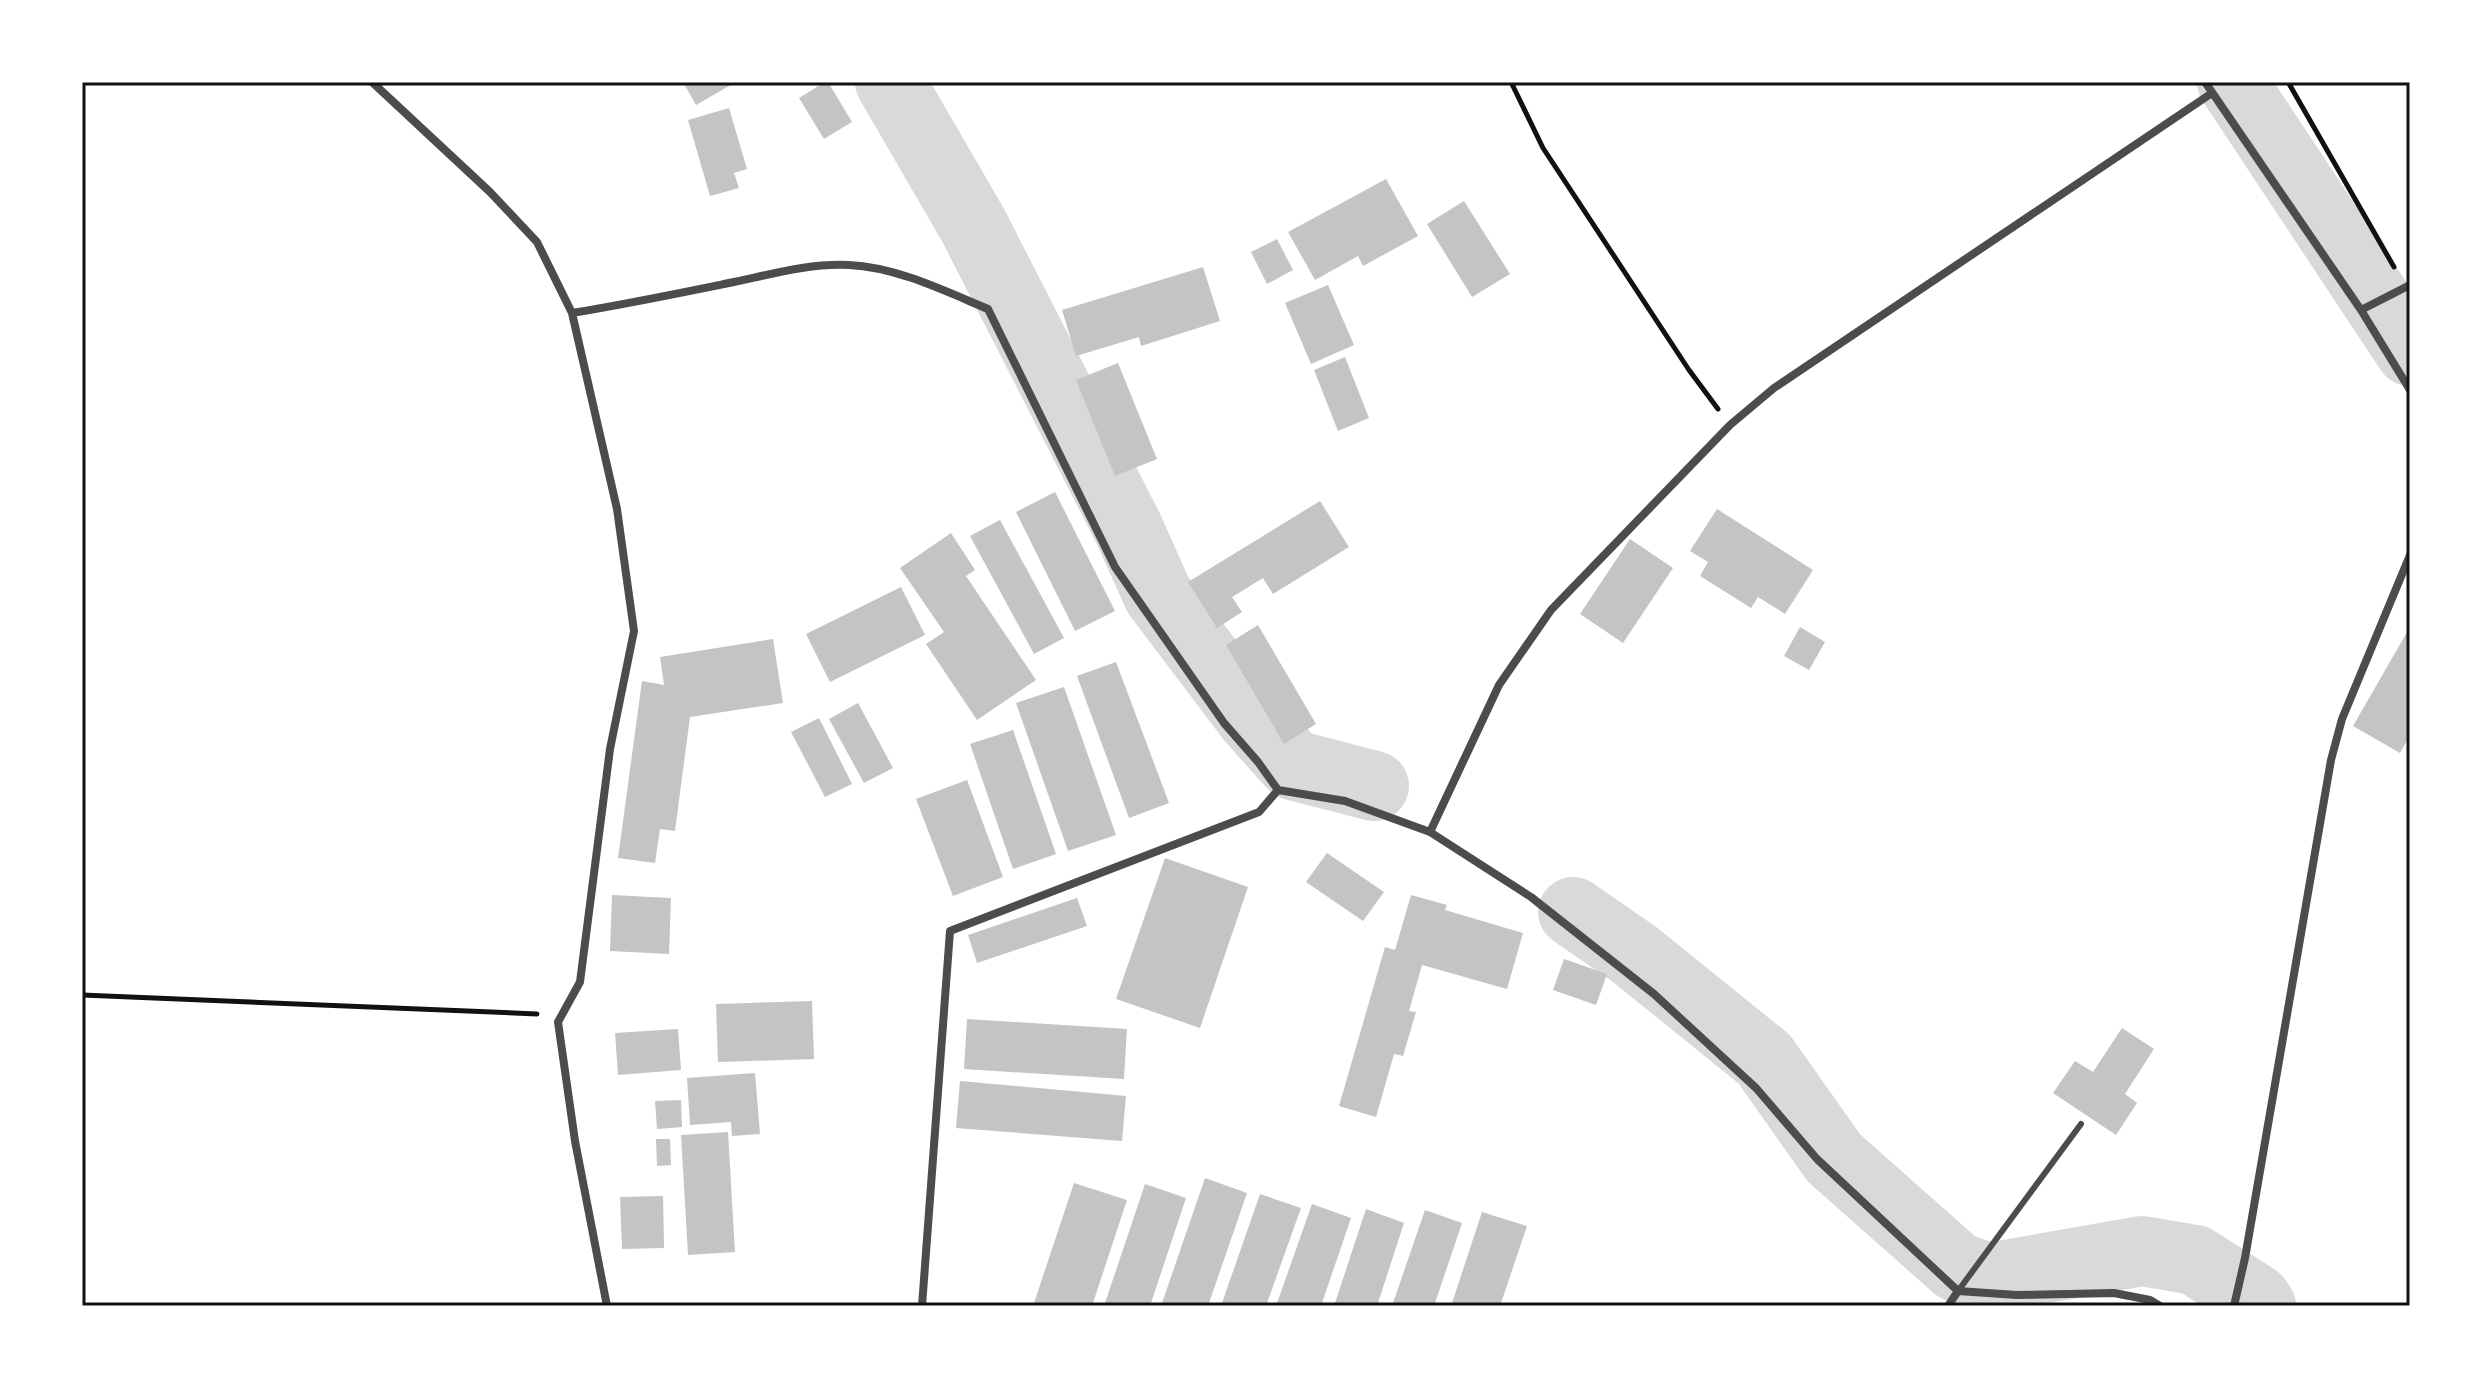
<svg xmlns="http://www.w3.org/2000/svg" width="2492" height="1388" font-family="Mulish,sans-serif">
<style>
.lines{fill:none;stroke-linecap:round;stroke-linejoin:round}
.river{stroke:#d9d9d9;stroke-width:70}
.building{fill:#c4c4c4}
.path{stroke:#111;stroke-width:5}
.service{stroke:#4c4c4c;stroke-width:6}
.minor{stroke:#4c4c4c;stroke-width:8}
.neatline{fill:none;stroke:#111;stroke-width:3}
</style>
<rect width="100%" height="100%" fill="#fff"/>
<g class="lines">
<path class="river" d="M890,82L973,225L1128,528L1158,595L1251,718L1293,765L1374,786
M2232,82L2410,351
M1573,912L1634,954L1764,1059L1834,1158L1957,1267L1989,1278L2142,1251L2195,1260L2256,1299L2261,1306"/>
</g>
<path class="building" d="M683,82H736L696,105Z
M825,82H828L852,122L824,139L799,98Z
M729,108L747,169L734,173L739,188L710,196L688,120Z
M1386,179L1418,236L1363,266L1358,256L1315,280L1288,232Z
M1464,201L1510,274L1472,297L1427,224Z
M1277,239L1293,270L1267,284L1251,252Z
M1203,267L1220,321L1141,346L1139,337L1076,356L1062,310Z
M1328,285L1354,345L1311,364L1285,303Z
M1345,357L1369,418L1338,431L1314,370Z
M1118,363L1157,459L1115,476L1076,380Z
M1055,492L1115,611L1075,631L1016,512Z
M1320,501L1349,547L1273,594L1263,578L1232,597L1242,612L1217,628L1188,582Z
M1717,509L1813,570L1785,614L1758,597L1751,608L1700,576L1708,562L1690,551Z
M1000,520L1064,638L1034,654L970,536Z
M951,533L975,570L966,576L1036,680L977,720L926,644L944,632L900,568Z
M1630,539L1673,568L1623,643L1580,614Z
M901,587L925,635L830,682L806,634Z
M1258,625L1316,724L1284,744L1226,645Z
M1800,627L1825,642L1809,670L1784,656Z
M2410,627V735L2400,753L2353,726Z
M773,639L783,703L690,717L675,831L660,829L655,863L618,858L642,681L664,685L660,657Z
M1116,662L1169,803L1129,818L1077,676Z
M1064,687L1116,835L1068,851L1016,703Z
M858,703L893,768L864,783L829,719Z
M819,718L852,784L825,797L791,732Z
M1013,730L1056,854L1013,869L970,744Z
M967,780L1003,877L953,896L916,799Z
M1327,853L1384,892L1363,921L1306,882Z
M1165,858L1248,887L1200,1028L1116,999Z
M612,895L671,898L669,954L610,951Z
M1411,895L1447,905L1445,910L1523,933L1507,989L1422,965L1409,1011L1416,1012L1403,1056L1394,1054L1376,1117L1339,1106L1385,947L1395,950Z
M1077,898L1087,926L977,963L968,935Z
M1564,959L1607,974L1596,1005L1553,990Z
M812,1001L814,1059L718,1062L716,1004Z
M967,1019L1127,1029L1124,1079L964,1069Z
M2122,1028L2154,1049L2125,1094L2137,1103L2116,1135L2053,1093L2075,1061L2093,1072Z
M678,1029L681,1070L618,1075L615,1033Z
M755,1073L760,1134L732,1136L731,1122L690,1125L687,1078Z
M960,1081L1126,1096L1122,1141L956,1128Z
M681,1100L682,1127L657,1129L655,1101Z
M728,1132L735,1252L688,1255L681,1135Z
M656,1139H670L671,1165L657,1166Z
M1205,1178L1247,1193L1208,1306H1161Z
M1074,1183L1127,1200L1092,1306H1033Z
M1145,1184L1186,1198L1150,1306H1104Z
M1260,1194L1301,1208L1266,1306H1221Z
M663,1196L664,1248L622,1249L620,1197Z
M1312,1204L1351,1218L1321,1306H1276Z
M1366,1209L1404,1223L1377,1306H1334Z
M1425,1210L1462,1223L1434,1306H1392Z
M1482,1212L1527,1226L1500,1306H1451Z"/>
<g class="lines">
<path class="path" d="M1511,82L1543,148L1689,370L1718,409
M2288,82L2394,267
M82,995L537,1014"/>
<path class="service" d="M1958,1291L2081,1124"/>
<path class="minor" d="M372,82L490,192L537,242L572,313L617,509L634,631L610,749L580,982L558,1022L575,1141L607,1306
M2205,82L2361,310L2410,390
M2361,310L2410,285
M572,313C627,304 680,293 734,282C772,274 810,263 849,265C896,267 945,291 988,309L1115,567L1224,723L1258,762L1278,790L1345,801L1430,832L1531,897L1654,994L1756,1088L1817,1159L1958,1291L2017,1295L2114,1293L2150,1300L2160,1306
M1430,832L1499,685L1551,610L1730,425L1774,388L2212,93
M922,1306L950,931L1259,812L1278,790
M1948,1306L1958,1291
M2234,1306L2245,1258L2331,760L2342,719L2410,555"/>
</g>
<rect width="2492" height="1388" fill="none" stroke="#ffffff" stroke-width="168"/>
<rect x="84" y="84" width="2324" height="1220" class="neatline"/>
</svg>
